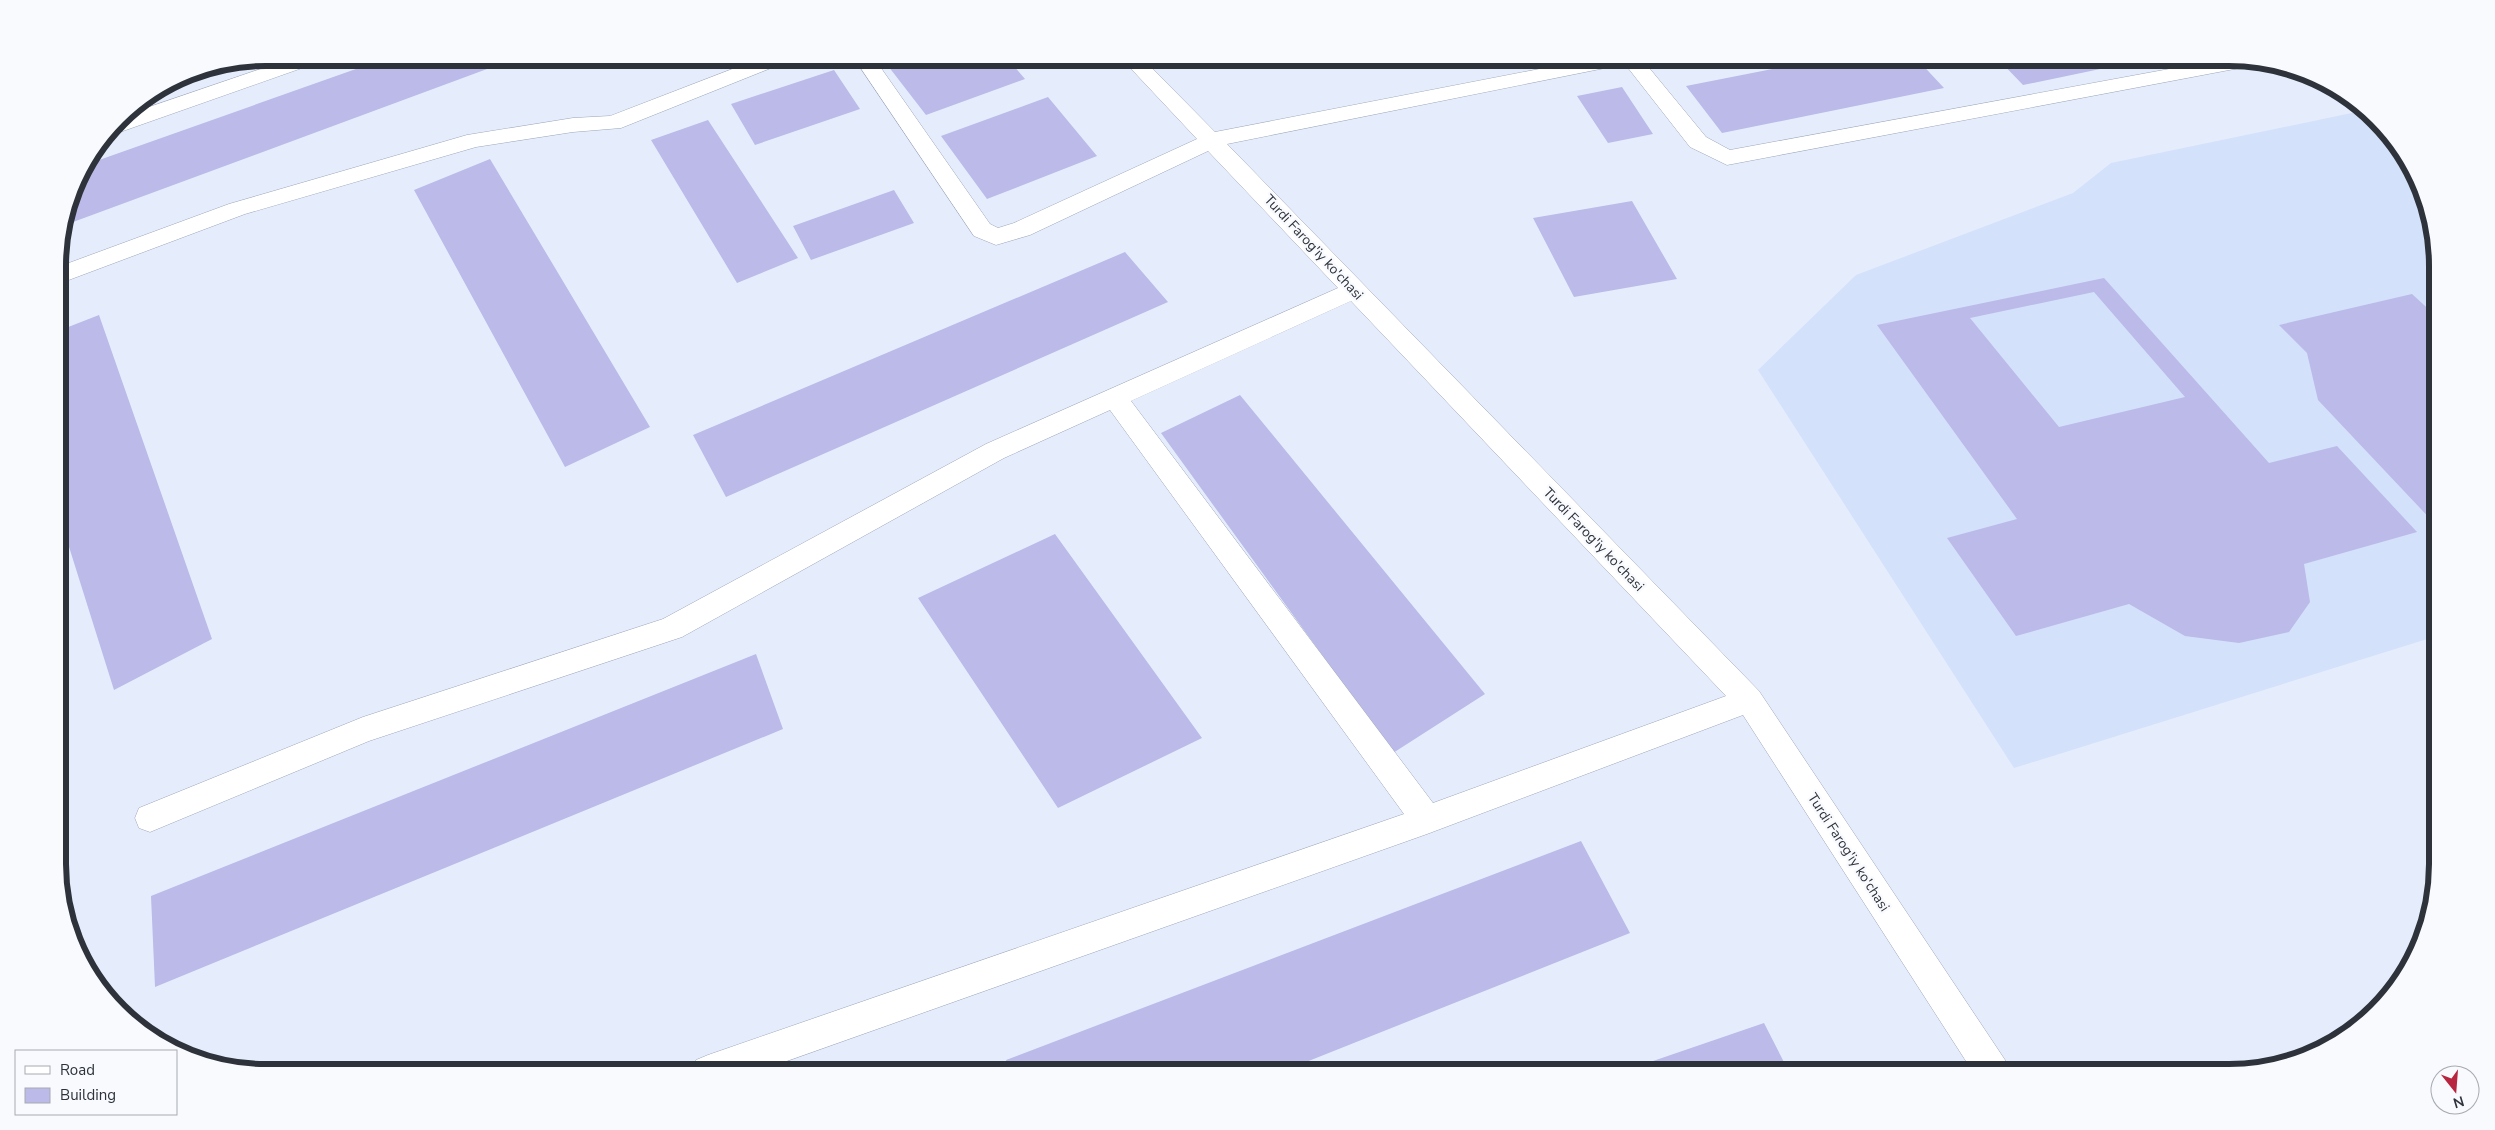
<svg xmlns="http://www.w3.org/2000/svg" width="2495" height="1130" font-family="'Nunito Sans',sans-serif">
<style>
.built{fill:#d3e1fb}
.building{fill:#bbbae9;fill-rule:evenodd}
.lines{fill:none;stroke-linecap:round;stroke-linejoin:round}
.minor-casing{stroke:#9ca6b8;stroke-width:1}
.minor{fill:#fff;fill-rule:evenodd}
.labels{text-anchor:middle;stroke-width:4.5;stroke-linejoin:round;paint-order:stroke}
.street-label{font-size:14px;fill:#2e323a;stroke:#f8fafe}
.rim{fill:none;stroke:#2e323a;stroke-width:6}
</style>
<rect width="100%" height="100%" fill="#e5edfd"/>
<path class="built" d="M2366,110L2395,139L2422,186L2436,239L2437,636L2014,768L1758,370L1856,275L2073,193L2111,163Z"/>
<path class="building" d="M387,58H517L65,225L79,174L85,165Z
M626,58H653L632,66Z
M898,58H1007L1025,79L926,115L885,62Z
M1829,58H1916L1944,88L1722,133L1686,86Z
M1997,58H2153L2023,85Z
M834,70L860,109L755,145L731,104Z
M1622,87L1653,134L1608,143L1577,96Z
M1048,97L1097,156L987,199L941,136Z
M708,120L798,258L737,283L651,140Z
M490,159L650,427L565,467L414,190Z
M894,190L914,223L811,260L793,226Z
M1632,201L1677,279L1574,297L1533,218Z
M1125,252L1168,302L726,497L693,435Z
M2104,278L2269,463L2337,446L2417,532L2304,564L2310,602L2289,632L2239,643L2185,636L2129,604L2016,636L1947,538L2017,519L1877,325ZM2094,292L2185,397L2059,427L1970,318Z
M2412,294L2436,316L2437,526L2318,400L2307,353L2279,325Z
M99,315L212,639L114,690L59,515L58,331Z
M1240,395L1485,694L1393,753L1161,433Z
M1055,534L1202,738L1058,808L918,598Z
M756,654L783,729L155,987L151,896Z
M1581,841L1630,933L1281,1072H1009L1006,1060Z
M1764,1023L1789,1072H1621Z"/>
<g class="lines">
<defs>
<path id="minor" d="M293,58H322L319,62L123,131L111,132L123,116Z
M761,58H789L786,62L621,128L573,132L476,147L245,214L58,284V267L229,204L467,135L573,118L610,116Z
M854,58H874L990,224L998,228L1014,223L1197,139L1121,58H1142L1215,132L1596,58H1641L1706,137L1730,150L2229,58L2254,62L2245,67L1727,165L1690,147L1625,64L1227,144L1759,691L2005,1060L2010,1072H1973L1743,715L1427,834L756,1072H691L696,1060L708,1055L1404,814L1110,410L1004,458L682,637L369,741L150,832L139,828L135,818L139,808L363,717L663,619L986,444L1338,288L1208,151L1030,235L996,245L974,236ZM1351,301L1726,696L1433,803L1131,401Z"/>
</defs>
<use href="#minor" class="minor-casing"/>
<use href="#minor" class="minor"/>
</g>
<g class="labels">
<g class="street-label">
<text transform="translate(1314 247) rotate(47)" y="5">Turdi Farog'iy ko'chasi</text>
<text transform="translate(1594 539) rotate(46)" y="5">Turdi Farog'iy ko'chasi</text>
<text transform="translate(1849 852) rotate(57)" y="5">Turdi Farog'iy ko'chasi</text>
</g>
</g>
<path d="M0 0H2495V1130H0ZM266 66H2229A200 200 0 0 1 2429 266V864A200 200 0 0 1 2229 1064H266A200 200 0 0 1 66 864V266A200 200 0 0 1 266 66Z" fill="#f8fafe" fill-rule="evenodd"/>
<path class="rim" d="M266 66H2229A200 200 0 0 1 2429 266V864A200 200 0 0 1 2229 1064H266A200 200 0 0 1 66 864V266A200 200 0 0 1 266 66Z"/>
<rect x="15" y="1050" width="162" height="65" fill="#f8fafe" stroke="#a7aab0"/>
<rect x="25" y="1066" width="25" height="8" fill="#ffffff" stroke="#a7aab0"/>
<text x="60" y="1075" font-size="15" fill="#2e323a">Road</text>
<rect x="25" y="1088" width="25" height="15" fill="#bbbae9" stroke="#a7aab0"/>
<text x="60" y="1100" font-size="15" fill="#2e323a">Building</text>
<g transform="translate(2455 1090) rotate(163)"><circle r="24" fill="#f8fafe" stroke="#a7aab0"/>
<path d="M0-4L9 19L0 12L-9 19Z" fill="#b7253e"/>
<text y="-8" font-size="14" font-weight="bold" text-anchor="middle" fill="#2e323a">N</text>
</g>
</svg>
